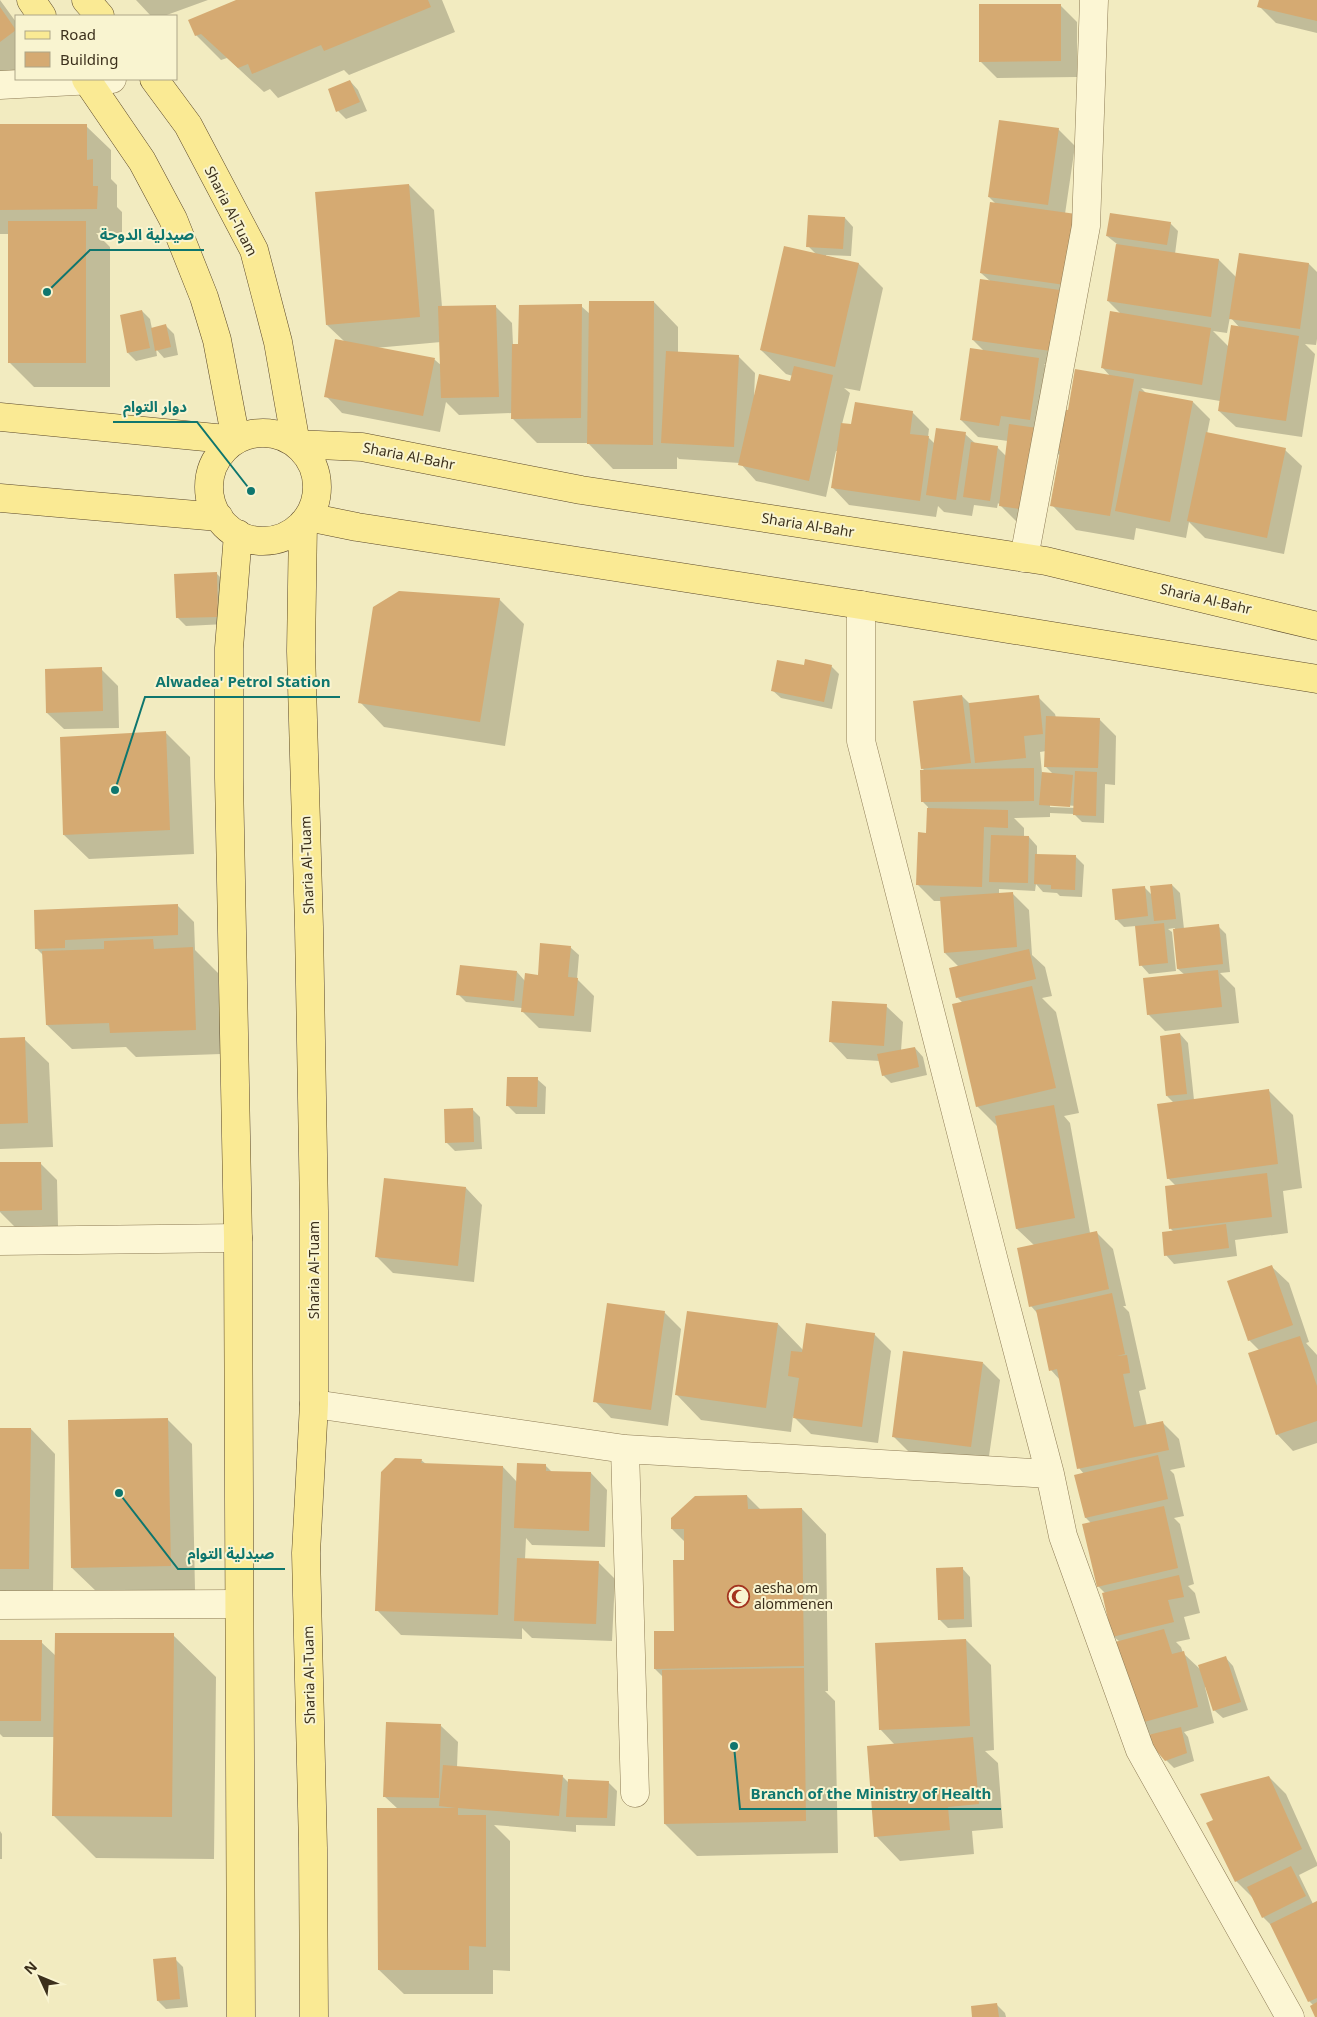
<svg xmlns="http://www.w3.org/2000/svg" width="1317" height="2017" font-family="Georgia,'Noto Sans Arabic',serif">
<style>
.shadow{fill:#0003;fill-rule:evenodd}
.building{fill:#d5aa72}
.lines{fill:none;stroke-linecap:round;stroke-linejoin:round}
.minor-casing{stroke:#8e7c56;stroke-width:29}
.major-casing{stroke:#5b482b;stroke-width:29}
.minor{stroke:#fcf6d4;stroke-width:28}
.major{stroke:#faea94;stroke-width:28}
.labels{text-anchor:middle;stroke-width:4;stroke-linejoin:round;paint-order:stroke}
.street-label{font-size:14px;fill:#3c301c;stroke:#f9f4d0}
.poi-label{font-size:14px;fill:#3c301c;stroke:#f9f4d0;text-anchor:start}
.leader{fill:none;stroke:#0f766e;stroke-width:2}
.callout-dot{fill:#0f766e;stroke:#f9f4d0;stroke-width:2}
.callout-label{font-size:15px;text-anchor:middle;font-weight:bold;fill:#0f766e;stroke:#f9f4d0;stroke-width:4;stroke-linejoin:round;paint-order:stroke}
</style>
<rect width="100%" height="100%" fill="#f2ebc0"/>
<path class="shadow" d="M0,0L16,22V72L0,84Z
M136,0H208L164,16H151Z
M239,0H442L455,32L349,75L344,70L278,98L270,89L264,92L227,58L221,60L196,35Z
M1260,0H1317V33L1276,23L1259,6Z
M1060,5L1077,22V77L997,78L980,61Z
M350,81L358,90L367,111L346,119L338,111Z
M0,126H86L111,150V179L117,185V207L122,212V233H96L110,247V387H34L9,362V234H0Z
M1058,129L1075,146L1065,214L1068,367L1044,364L1056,376L1047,436L1069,411L1111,377L1102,367L1121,314L1108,301L1117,244L1107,236L1170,223L1178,231L1175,254L1219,260L1237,278L1309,264L1317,272V339L1316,345L1305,344L1315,354L1302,437L1236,427L1219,411L1220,401L1141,388L1146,393L1193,402L1210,419L1207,434L1285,450L1302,466L1284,554L1205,538L1189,522L1186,538L1136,528L1134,540L1076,530L1052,505L1060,456L1053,449L1017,522L998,503L997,508L974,505L972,516L944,512L938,506L936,517L849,505L833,488L838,451H836L826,497L756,481L740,463L679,459L677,457V469H613L588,443H537L512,418V413L459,415L446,402L440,432L342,413L326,396L345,342L327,325L409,185L434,210L442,307L495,306L512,323L513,345H520L581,306L590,314L654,302L678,327V353L738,356L755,373L754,398L791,383L793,376L786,374L761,350L816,254L808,246L845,218L853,227L851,256L826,255V256L859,264L883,288L860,391L844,388L850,393L842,424L852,426L912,412L929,429L928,437L935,444L965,434L976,444L997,447L1006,456L1008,441L978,437L961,420L984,351L973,340L990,281L981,273L996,204L989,197ZM1230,317L1240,328L1229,347L1213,331L1227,333ZM441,342L442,366L435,360L375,348Z
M142,311L150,319L152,329L166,326L174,334L178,355L164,358L156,349L157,356L136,361L128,353Z
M216,573L224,581L226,624L186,626L177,617Z
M499,599L524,624L505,746L384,727L360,702Z
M831,666L839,674L832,709L781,698L772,690L805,667Z
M101,669L118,686L119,728L64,729L47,713Z
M962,696L970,704L1038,697L1055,714L1056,718L1099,719L1116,736L1115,785L1105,784L1104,823L1082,822L1074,814L1050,813V817L1014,818L1024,828V837H1029L1037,846V855L1076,857L1084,865L1082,897L1060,896L1057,893L1043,892L1036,884L1035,891L999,889V894L1012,893L1029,910L1032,955L1045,967L1052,996L1042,998L1056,1012L1079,1113L1064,1116L1070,1123L1090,1233L1096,1232L1113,1249L1126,1306H1123L1129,1312L1146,1389L1139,1391L1147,1426L1162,1422L1179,1439L1185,1467L1170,1470L1174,1474L1184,1516L1174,1518L1180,1524L1194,1584L1188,1586L1195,1593L1200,1613L1184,1617L1190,1639L1176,1642L1181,1647L1183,1653L1202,1671L1225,1657L1233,1666L1248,1710L1223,1718L1214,1710L1207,1687H1205L1214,1723L1184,1732L1188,1737L1194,1761L1174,1768L1166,1760L1151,1735L1138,1723L1120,1642L1113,1636L1105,1593L1098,1586L1091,1523L1086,1518L1084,1474L1079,1468L1060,1380L1051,1370L1038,1314L1031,1306L1035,1246L1017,1229L998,1127L977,1106L963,1003L957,997L959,967L945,953L941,901H934L917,884L927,834L928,807L923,802L925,771L922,768ZM1046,751L1045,766L1053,774L1042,773L1040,752ZM1050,804L1076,806V808L1050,807Z
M166,733L190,757L194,854L89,859L64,835Z
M1172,885L1180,893L1184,929L1218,926L1226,934L1230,972L1220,973L1235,988L1239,1023L1165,1031L1148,1014L1185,975L1178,969L1175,928L1168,929L1172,932L1176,971L1149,974L1141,965L1136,926L1124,927L1116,919L1144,887L1152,895Z
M177,905L194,922L195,950L218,973L221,1054L136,1057L126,1047L72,1049L47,1025L44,956L36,948Z
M570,947L579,955L577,979L594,996L591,1032L539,1028L522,1011V1008L466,1002L458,994L517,972L525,981L542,976Z
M886,1006L903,1022L901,1051L915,1048L923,1057L927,1075L891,1083L883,1075L880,1061L847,1059L831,1042Z
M1180,1034L1188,1043L1194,1100L1268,1090L1293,1115L1302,1188L1283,1191L1288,1233L1235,1240L1237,1256L1174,1264L1166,1255L1174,1232L1171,1229L1176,1186L1168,1178L1174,1103L1167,1096Z
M24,1039L49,1063L53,1147L0,1149V1040Z
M537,1079L546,1087L545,1114H516L508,1106Z
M472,1109L480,1117L482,1149L455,1151L446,1142Z
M40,1163L57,1180L58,1226L15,1227L0,1212V1164Z
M466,1188L482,1205L474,1282L393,1273L376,1256Z
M1272,1267L1289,1283L1309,1342L1306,1343L1317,1355V1443L1293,1451L1277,1434L1260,1351L1249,1340Z
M664,1312L681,1329L668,1426L611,1418L595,1401Z
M778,1324L803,1350L874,1334L891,1351L878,1443L811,1434L793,1416L791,1432L701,1420L677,1395Z
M983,1363L1000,1380L988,1463L910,1453L893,1436Z
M167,1419L192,1444L195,1590L97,1592L72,1568Z
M0,1429H31L55,1454L53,1593H0Z
M421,1460L426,1464L503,1467L517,1482L545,1465L552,1472L591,1473L607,1490L605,1547L532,1545L526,1538L525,1559L598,1562L615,1579L612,1641L532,1638L522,1628V1639L401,1635L377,1610Z
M747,1496L761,1510L802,1509L826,1534L828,1691H825L835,1701L838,1853L697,1856L665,1824L663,1677L655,1669L675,1632L686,1562L685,1542L672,1529Z
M962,1568L970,1577L972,1627L948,1628L939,1619Z
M173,1635L216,1677L214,1859L96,1858L54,1816L55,1737H3L0,1734V1641L41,1642L56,1656Z
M966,1640L991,1665L994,1750L985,1751L998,1763L1003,1828L972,1831L974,1854L900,1861L876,1836L895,1745L880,1729Z
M441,1726L458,1742L457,1767L562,1776L569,1783L608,1782L617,1791L615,1826L576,1825V1832L494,1825L510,1841V1971L493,1970V1994H404L379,1970L398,1809L384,1796Z
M1269,1777L1286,1794L1317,1863V1866L1299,1875L1313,1904L1317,1902V2017L1313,2005L1309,2001L1272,1926L1263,1917L1253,1898L1236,1881L1214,1820Z
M0,1831L2,1834V1859H0Z
M175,1959L183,1967L188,2007L166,2009L158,2001Z
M997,2005L1005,2013L1006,2017H973Z"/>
<path class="building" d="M236,0H428L431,7L324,51L321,45L252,74L248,64L238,68L201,34L195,36L188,20Z
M1259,0H1317V21L1257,7Z
M979,4H1061V61L979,62Z
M0,7L16,30L0,42Z
M350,80L360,102L336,112L328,89Z
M999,120L1059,128L1048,205L988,197Z
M0,124H87V160L93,159V186H98L97,209L0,210Z
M409,184L420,317L326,325L315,192Z
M990,202L1076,214L1065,285L980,273Z
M1110,213L1171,222L1167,245L1106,236Z
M808,215L845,217L843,249L806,247Z
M8,221H86V363H8Z
M1116,244L1219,259L1211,317L1107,301Z
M784,246L859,263L835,367L760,350Z
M1239,253L1309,263L1300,329L1229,319Z
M980,279L1060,290L1051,351L972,340Z
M589,301H654L653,445L587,444Z
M582,304L581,418L511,419L512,344H518L519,305Z
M496,305L499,397L441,398L438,306Z
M142,310L150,348L127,353L120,315Z
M1110,311L1211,328L1202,385L1101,368Z
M166,324L171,347L155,351L151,328Z
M1231,325L1299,336L1286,421L1218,411Z
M335,339L435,358L423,416L324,397Z
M970,348L1039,358L1030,420L1001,416L999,426L960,420Z
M666,351L739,355L734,447L661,443Z
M794,366L833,375L809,481L738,465L759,374L790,381Z
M1075,369L1134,379L1110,516L1050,506L1060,451L1053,450L1060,409L1068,410Z
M1139,391L1193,401L1170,522L1115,511Z
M855,402L913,411L910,434L929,436L920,501L831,488L841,423L851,424Z
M1009,424L1037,428L1027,510L999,506Z
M936,428L966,432L956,500L926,495Z
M1206,432L1286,448L1267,538L1187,521Z
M971,442L998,446L990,501L963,497Z
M217,572L218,617L176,618L174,574Z
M399,591L500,598L480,722L358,703L373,607Z
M805,659L832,665L824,702L771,691L777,660L804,665Z
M102,667L103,711L46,713L45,669Z
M962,695L971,763L921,769L913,701Z
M1039,695L1043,734L1024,736L1026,758L975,763L969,703Z
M1046,716L1100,718L1098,768L1044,767Z
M166,731L170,830L63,835L60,737Z
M1034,768V801L921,802L920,770Z
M1075,771L1097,772L1096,816L1073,815Z
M1042,772L1073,775L1070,807L1039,805Z
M927,808L1008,810V828L984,827L982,887L916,885L918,832L926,833Z
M991,835L1029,836L1028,883L989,882Z
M1035,854L1076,855L1075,890L1051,889V885L1034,884Z
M1172,884L1176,919L1154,921L1150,886Z
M1145,886L1148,916L1115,920L1112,889Z
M1013,892L1017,947L944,953L940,897Z
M178,904V935L65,940V948L35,949L34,910Z
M1164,923L1168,963L1139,966L1135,926Z
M1219,924L1223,964L1177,969L1173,929Z
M153,939L154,949L193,947L196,1030L110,1033L109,1023L46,1025L42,951L104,949V941Z
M540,943L571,946L568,977L578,978L574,1016L521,1012L525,973L538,975Z
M1029,949L1036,979L956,998L949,968Z
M460,965L517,971L514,1001L456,995Z
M1218,970L1222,1007L1147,1015L1143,978Z
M1032,986L1056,1088L976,1107L952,1004Z
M832,1001L887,1004L884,1046L829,1042Z
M1180,1033L1187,1094L1166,1096L1160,1036Z
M25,1037L28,1123L0,1124V1038Z
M915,1047L919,1067L882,1076L877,1054Z
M507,1077H538L537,1107L506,1106Z
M1269,1089L1278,1164L1167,1179L1157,1104Z
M1054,1105L1075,1218L1016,1229L995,1116Z
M473,1108L474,1142L445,1143L444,1109Z
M0,1162H41L42,1210L0,1211Z
M1267,1173L1272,1217L1169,1229L1165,1186Z
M384,1178L466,1187L458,1266L375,1257Z
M1226,1224L1229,1248L1164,1256L1162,1232Z
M1097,1231L1109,1289L1029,1307L1017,1248Z
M1272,1265L1293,1325L1248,1341L1227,1281Z
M1112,1293L1125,1354L1117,1356L1127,1355L1130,1373L1123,1374L1134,1427L1163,1421L1169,1450L1077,1469L1057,1369L1049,1371L1036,1310Z
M607,1303L665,1311L651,1410L593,1402Z
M687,1311L778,1323L766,1408L675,1395Z
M806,1323L875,1333L862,1427L793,1418L799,1378L788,1376L791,1351L802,1352Z
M1300,1336L1317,1386V1421L1276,1435L1248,1353Z
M903,1351L983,1362L971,1447L892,1437Z
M168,1418L171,1566L71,1568L68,1420Z
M0,1428H31L29,1569H0Z
M1158,1455L1168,1499L1085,1518L1074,1475Z
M395,1458L422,1459L421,1463L503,1466L498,1615L375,1611L381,1472Z
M517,1463L546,1464V1471L591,1472L589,1531L514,1528Z
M747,1495L748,1509L802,1508L804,1666L654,1669V1631H674L673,1560H684V1529H671V1518L695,1496Z
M1164,1506L1178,1568L1097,1587L1082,1524Z
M517,1558L599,1561L596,1624L514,1621Z
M963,1567L964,1619L938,1620L936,1568Z
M1179,1575L1184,1597L1168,1600L1174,1622L1112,1637L1102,1593Z
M1164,1629L1172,1654L1184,1651L1198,1707L1137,1724L1115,1642Z
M55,1633H174L172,1817L52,1816Z
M966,1639L970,1726L879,1730L875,1643Z
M0,1640H42L41,1721H0Z
M1226,1656L1241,1702L1213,1711L1198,1665Z
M804,1668L806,1821L664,1824L662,1670Z
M386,1722L441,1724L439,1798L383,1797Z
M1181,1727L1187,1753L1165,1761L1144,1736Z
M973,1737L979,1804L948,1807L950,1830L874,1837L867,1746Z
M443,1765L563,1775L559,1816L458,1808V1815H486V1947L469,1946V1970H378L377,1808H456L439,1806Z
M1269,1776L1302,1849L1235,1882L1206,1823L1213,1820L1200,1794Z
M568,1779L609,1781L607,1818L566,1817Z
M1291,1866L1306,1896L1262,1918L1247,1887Z
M1317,1901V1998L1308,2002L1270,1924Z
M176,1957L180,1999L157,2001L153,1959Z
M1317,2002V2017H1315L1310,2006Z
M997,2003L999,2017H972L971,2006Z"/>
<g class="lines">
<defs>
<path id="minor" d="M0,85L112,79
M1024,558L1086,226L1094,0
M861,605V741L995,1265L1050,1474L1063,1536L1140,1750L1290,2017
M0,1241L238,1238
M314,1404L625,1449L1050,1474
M625,1449L635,1793
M0,1605L238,1604"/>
<path id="major" d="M31,0L42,16
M86,0L100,16
M154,79L188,125L254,250L278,342L296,444L362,447L581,490L1046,561L1317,626
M0,417L236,440L217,340L204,297L173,219L142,161L86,79
M209 487a54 54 0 1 1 108 0a54 54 0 1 1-108 0Z
M0,498L219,517
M308,517L357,527L861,605L1317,679
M303,523L301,651L309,927L314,1211V1404L306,1553L313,1848L314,2017
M238,534L229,648V778L238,1238L241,2017"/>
</defs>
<use href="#minor" class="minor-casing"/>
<use href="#major" class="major-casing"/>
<use href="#minor" class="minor"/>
<use href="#major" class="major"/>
</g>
<defs>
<symbol id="mosque-ring" viewBox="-11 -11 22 22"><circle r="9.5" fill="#f9f4d0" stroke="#a3331f" stroke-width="1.5"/><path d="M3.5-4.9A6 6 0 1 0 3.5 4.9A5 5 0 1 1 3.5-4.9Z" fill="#a3331f"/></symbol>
</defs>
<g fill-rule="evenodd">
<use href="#mosque-ring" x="726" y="1584" width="25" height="25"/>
</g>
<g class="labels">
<g class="street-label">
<text transform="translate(231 211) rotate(63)" y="5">Sharia Al-Tuam</text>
<text transform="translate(409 456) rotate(11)" y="5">Sharia Al-Bahr</text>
<text transform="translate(808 525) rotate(9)" y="5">Sharia Al-Bahr</text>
<text transform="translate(1206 599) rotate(13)" y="5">Sharia Al-Bahr</text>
<text transform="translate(307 865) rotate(-92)" y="5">Sharia Al-Tuam</text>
<text transform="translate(314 1270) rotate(-90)" y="5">Sharia Al-Tuam</text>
<text transform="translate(309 1675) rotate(-91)" y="5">Sharia Al-Tuam</text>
</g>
<g class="poi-label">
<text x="754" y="1593">aesha om<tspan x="754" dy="16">alommenen</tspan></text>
</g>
</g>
<path class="leader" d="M47 292L90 250H204M251 491L197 422H113M115 790L145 697H340M119 1493L178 1569H285M734 1746L740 1809H1001"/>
<g class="callout-dot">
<circle cx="47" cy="292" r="5"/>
<circle cx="251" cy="491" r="5"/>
<circle cx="115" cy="790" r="5"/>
<circle cx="119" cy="1493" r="5"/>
<circle cx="734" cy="1746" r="5"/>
</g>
<g class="callout-label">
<text x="147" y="240">صيدلية الدوحة</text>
<text x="155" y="412">دوار التوام</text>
<text x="243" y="687">Alwadea' Petrol Station</text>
<text x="231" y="1559">صيدلية التوام</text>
<text x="871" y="1799">Branch of the Ministry of Health</text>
</g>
<rect x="15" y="15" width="162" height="65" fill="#f9f4d0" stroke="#ada688"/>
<rect x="25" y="31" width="25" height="8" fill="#faea94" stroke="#ada688"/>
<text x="60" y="40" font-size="15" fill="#3c301c">Road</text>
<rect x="25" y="52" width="25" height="15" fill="#d5aa72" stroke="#ada688"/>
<text x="60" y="65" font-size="15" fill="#3c301c">Building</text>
<g transform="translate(40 1977) rotate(314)" stroke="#f9f4d0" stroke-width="4" paint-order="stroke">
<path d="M0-4L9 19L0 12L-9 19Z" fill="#3c301c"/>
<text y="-8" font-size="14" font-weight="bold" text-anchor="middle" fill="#3c301c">N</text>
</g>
</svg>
